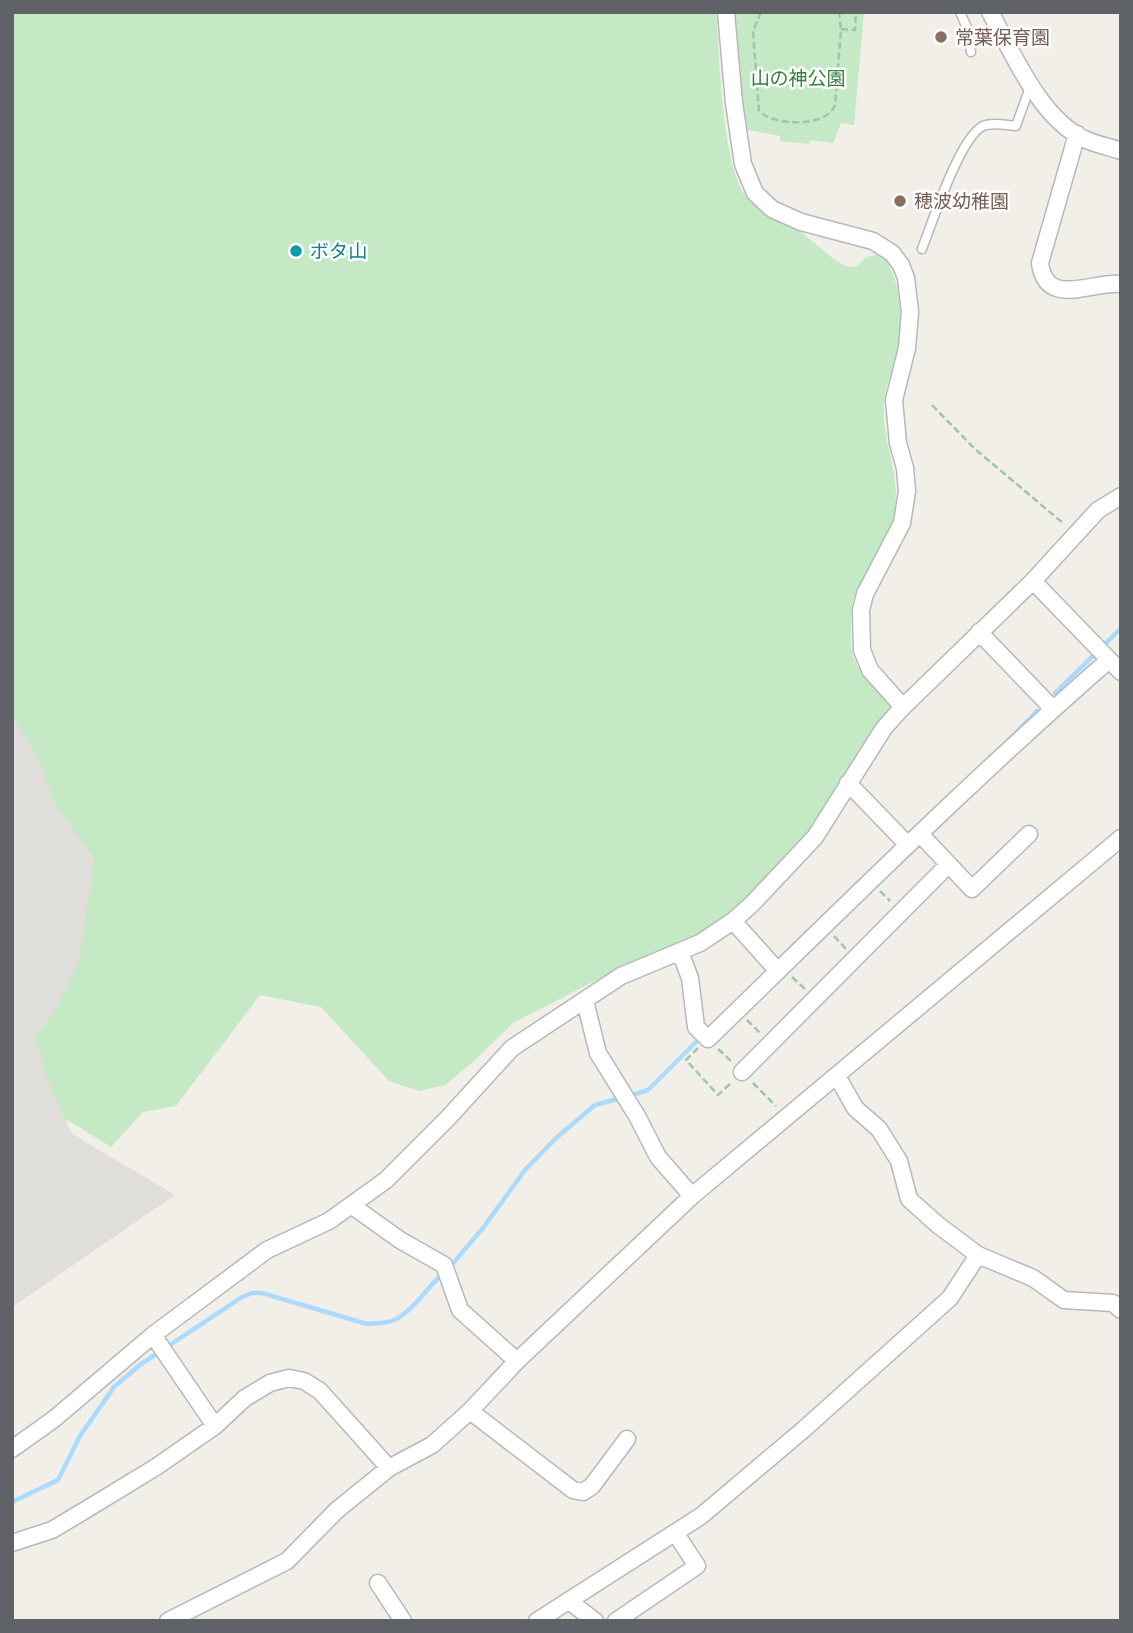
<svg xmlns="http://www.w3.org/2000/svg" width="1133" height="1633" font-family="Arial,'Noto Sans JP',sans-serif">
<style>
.industrial{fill:#e0deda}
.green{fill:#c5e8c5}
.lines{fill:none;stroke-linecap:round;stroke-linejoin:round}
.stream{stroke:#aadaff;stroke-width:4.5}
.lane-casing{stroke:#b5b8bc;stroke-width:11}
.street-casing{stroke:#b5b8bc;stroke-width:19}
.path{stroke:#9cc7a9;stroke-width:2.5;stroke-dasharray:7 3.5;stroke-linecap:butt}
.lane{stroke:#fff;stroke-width:8}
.street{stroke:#fff;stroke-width:16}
.education-dot{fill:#8d6e63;stroke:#fff;stroke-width:2.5}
.culture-dot{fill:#0f9aa8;stroke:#fff;stroke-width:2.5}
.labels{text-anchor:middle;stroke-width:5;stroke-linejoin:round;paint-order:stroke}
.education-label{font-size:19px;fill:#785e54;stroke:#fff;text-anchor:start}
.park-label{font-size:19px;fill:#348238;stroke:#fff}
.culture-label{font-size:19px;fill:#0d838f;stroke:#fff;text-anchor:start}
</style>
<rect width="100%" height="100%" fill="#f1efe8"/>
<path class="industrial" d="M12,716L38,757L55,805L94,859L80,962L53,1014L35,1036L43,1069L72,1134L175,1195L12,1307Z"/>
<path class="green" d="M12,12H716C720,59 721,155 744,194C756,212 777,214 793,226C811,239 826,255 845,266L856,267L866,257L882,254C902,281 903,319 897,351C894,368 885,385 884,403C881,447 905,477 892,523C885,548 865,570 855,594C851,604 851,615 851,625C851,633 850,644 852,652C857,674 877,691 893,705L874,729L833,792L809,836L742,906L688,943L620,968L513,1023L475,1060L445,1085L419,1091L389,1081L321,1007L260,995L176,1106L143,1112L111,1147L64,1118L43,1069L35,1036L53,1014L79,962L94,859L55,805L38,757L12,716Z
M732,12H864L854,125L841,123L833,143L810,140L809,144L780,141V136L743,129Z"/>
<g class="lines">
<path class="stream" d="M1103,646L1121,628
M1055,693L1097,652
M1008,741L1037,711
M629,1096L648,1090L702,1036
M449,1268L483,1228L525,1170L556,1138L595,1105L621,1098
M12,1502L58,1480L80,1436L114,1387L141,1364L242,1297L252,1293H262L367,1324C375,1323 386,1324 394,1320C411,1313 428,1287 442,1274"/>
<defs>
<path id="lane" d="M960,12L969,32L971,52
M922,249C932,223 960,137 983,126C992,122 1006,125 1016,126L1030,87"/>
<path id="street" d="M726,12L734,103L743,164L755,193L772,209L801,222L873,241L892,253L901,265L906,278L910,312L907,348L894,400L898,443L905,468L907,491L902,523L865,594L861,610L862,650L870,670L903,707
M990,12C1013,53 1039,117 1084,139C1095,144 1109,147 1121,151
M1077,134L1040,263C1046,309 1092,281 1121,284
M1033,581L1121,672
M979,632L1053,709
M848,783L908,845
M920,834L972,889L1029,834
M733,921L778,971
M680,952L690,978L696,1027L708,1039C840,911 970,781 1109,660
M585,1001L598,1053L637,1116L658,1157L692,1196
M742,1072L948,865
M837,1076L855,1108L879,1129L899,1161L909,1199L938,1225L978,1255L1033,1278L1064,1300L1113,1303L1121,1310
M351,1205L400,1240L444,1265L460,1310L517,1361
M153,1335L215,1426
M470,1411L573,1490L583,1492L592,1486L627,1439
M12,1449L54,1419L153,1335L267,1250L329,1221L386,1180L448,1118L512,1048L621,976L700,943L733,921L752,904L815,837L884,728L903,707L1033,581L1098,510L1121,496
M12,1543L52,1530L87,1509L156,1467L215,1426L245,1398L270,1383L289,1378L304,1381L320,1391L389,1468
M378,1583L403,1621
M569,1601L595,1621
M168,1621L287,1561L337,1510L389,1468L432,1445L470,1411L517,1361L692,1196L1121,838
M537,1621L701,1516L803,1430L950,1298L978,1255
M616,1621L697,1566L676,1534"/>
</defs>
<use href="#lane" class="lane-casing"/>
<use href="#street" class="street-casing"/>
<path class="path" d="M761,12L753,31L759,111C773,126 827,128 835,105L841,29L839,12
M841,29L855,30L856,12
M932,405L975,449L1064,524
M880,891L890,901
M834,936L846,949
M792,977L805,989
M747,1020L760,1033
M698,1048L686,1060L718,1095L732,1082
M718,1049L731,1061
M753,1083L776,1106"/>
<use href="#lane" class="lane"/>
<use href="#street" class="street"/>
</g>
<g class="education-dot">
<circle cx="941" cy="37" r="7"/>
<circle cx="900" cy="201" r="7"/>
</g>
<circle class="culture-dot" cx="296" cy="251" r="7"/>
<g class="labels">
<g class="education-label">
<text x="955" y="44">常葉保育園</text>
<text x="914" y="208">穂波幼稚園</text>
</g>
<g class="park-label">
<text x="798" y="85">山の神公園</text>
</g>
<g class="culture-label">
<text x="310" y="258">ボタ山</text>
</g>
</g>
<rect width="1133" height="1633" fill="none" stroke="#5f6368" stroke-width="28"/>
</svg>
